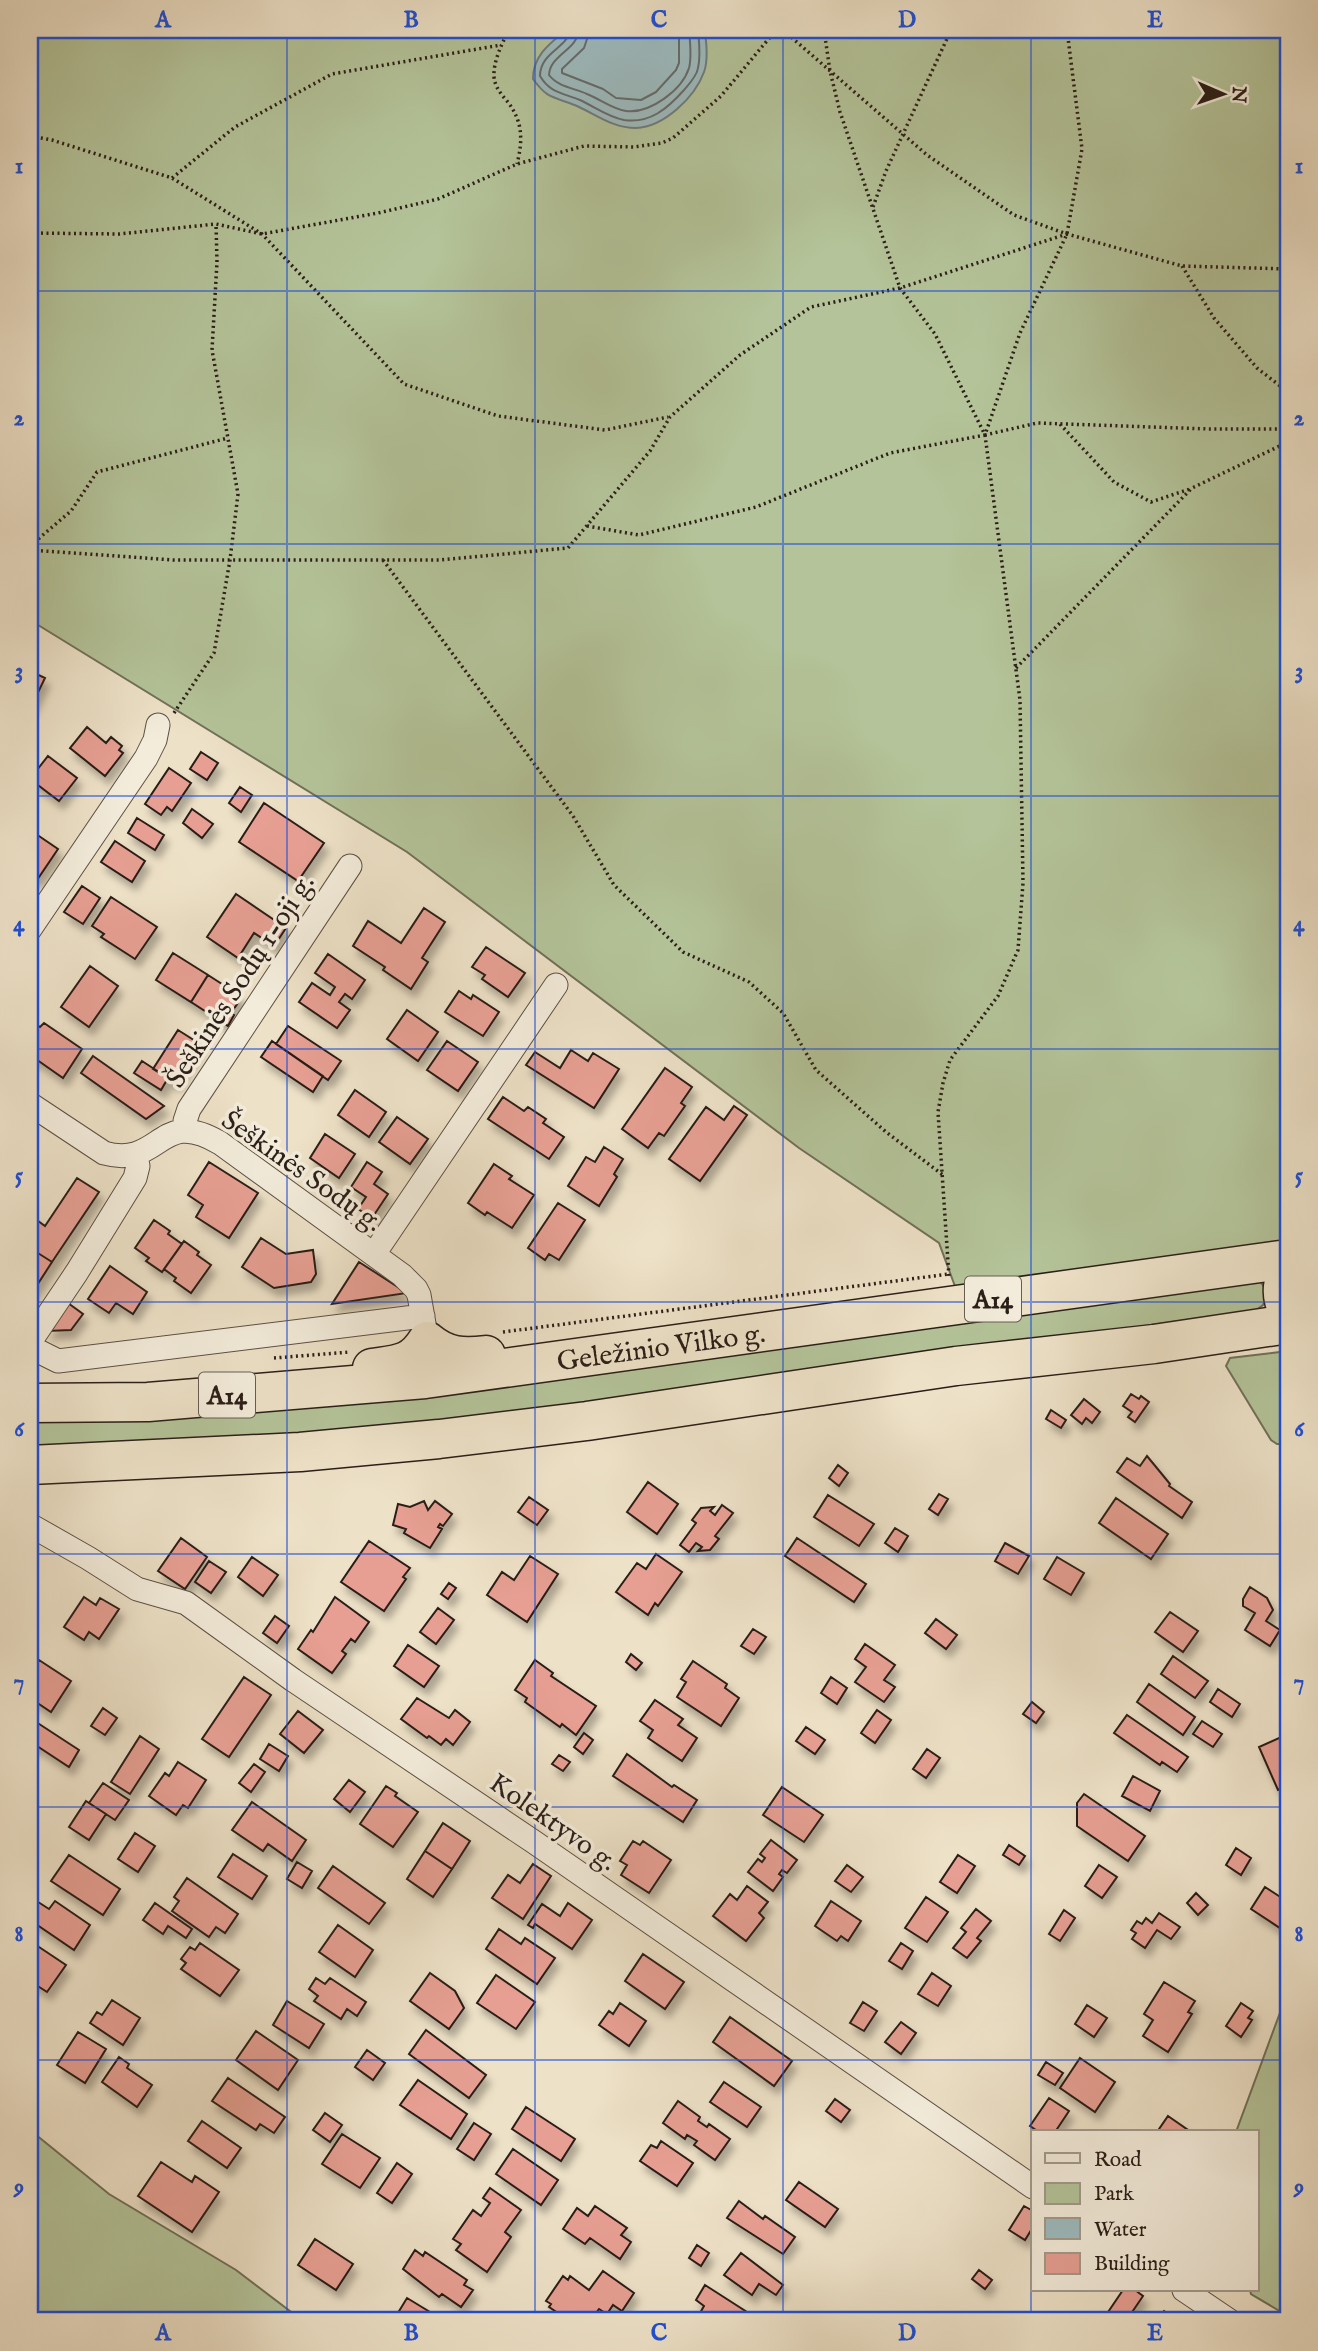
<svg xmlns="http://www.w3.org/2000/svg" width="1318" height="2351" font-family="'IM FELL English',serif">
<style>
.green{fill:#b4c399;stroke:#707058;stroke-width:2}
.water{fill:#9dbbbf;stroke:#6f7c7c;stroke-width:2}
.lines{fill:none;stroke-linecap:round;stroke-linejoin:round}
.shore{stroke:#646c6c;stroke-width:2}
.building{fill:#e69f92;stroke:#2b1e18;stroke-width:2;filter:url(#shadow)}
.street-casing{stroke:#5c4f44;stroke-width:25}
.highway-casing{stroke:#2b1e18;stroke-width:41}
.path{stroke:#2b1e18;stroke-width:3.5;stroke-dasharray:2 3.5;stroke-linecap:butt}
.street{stroke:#f3ecdb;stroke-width:23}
.highway{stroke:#ede1c7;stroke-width:38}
.grid{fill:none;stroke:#1d4ed8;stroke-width:2;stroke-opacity:0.55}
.labels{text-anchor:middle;stroke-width:7;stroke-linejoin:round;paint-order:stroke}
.shield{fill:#f3ecdb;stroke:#675c52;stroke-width:2}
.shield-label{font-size:26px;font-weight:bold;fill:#2b1e18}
.street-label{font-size:28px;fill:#2b1e18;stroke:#f3ecdb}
.neatline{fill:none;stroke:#1d4ed8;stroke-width:2.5}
.grid-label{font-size:23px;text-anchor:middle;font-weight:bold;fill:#1d4ed8}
</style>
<defs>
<filter id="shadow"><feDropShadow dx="4.5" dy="8" stdDeviation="3.5" flood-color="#0004"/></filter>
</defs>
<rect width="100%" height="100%" fill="#ede1c7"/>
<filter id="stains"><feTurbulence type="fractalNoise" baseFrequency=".00286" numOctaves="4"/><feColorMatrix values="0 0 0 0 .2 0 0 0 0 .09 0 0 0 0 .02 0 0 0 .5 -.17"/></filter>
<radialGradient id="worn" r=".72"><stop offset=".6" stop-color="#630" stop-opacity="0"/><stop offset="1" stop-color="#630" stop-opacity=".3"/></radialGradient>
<path class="green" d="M30,30H1288V1240L956,1289L939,1243L799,1148L407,852L30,620Z
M1257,1278L1263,1285L1267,1296L1263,1305L1256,1310L427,1428L30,1452V1417Z
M1288,1351V1444H1277L1271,1440L1226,1366L1230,1358Z
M1288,1991V2316L1251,2294L1250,2290H1257V2132H1236Z
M30,2130L109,2194L236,2270L303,2321L30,2320Z"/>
<path class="water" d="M566,30H704C707,41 708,62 704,72C695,97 664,127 636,128C613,128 597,115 577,106C554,96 549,101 533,79C533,56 549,44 566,30Z"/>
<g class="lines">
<path class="shore" d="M570,30C568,48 540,52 540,76C550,93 563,93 580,100C595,107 608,117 624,120C650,124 668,108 684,90C689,84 697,76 698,68C701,56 699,41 698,30
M579,30C577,50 550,55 549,75C558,87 574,88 587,94C600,99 612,109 626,111C650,114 682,90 689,68C692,57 690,41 689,30
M590,30L584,48L562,69V73L603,89L616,98L641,100L656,92L676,70L679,63V30"/>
</g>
<path class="building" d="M30,671L45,678L30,709Z
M87,727L106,743L111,737L122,746L119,750L123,753L105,776L70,748Z
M201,752L218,763L207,780L190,769Z
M48,756L77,778L59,801L30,779Z
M169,768L191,783L172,811L167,807L161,815L145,804Z
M240,787L252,795L241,812L229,803Z
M264,803L324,843L298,881L239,842Z
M192,809L213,824L202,838L183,823Z
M137,818L164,835L155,850L128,833Z
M36,834L58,849L37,880L30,875V843Z
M115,841L145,861L132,882L101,862Z
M82,886L100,898L83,924L64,912Z
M236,894L286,928L274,946L254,933L238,958L207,937Z
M111,897L157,927L135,959L101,937L104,934L92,926Z
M424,908L445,922L422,958L428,962L411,989L383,970L385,967L353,946L368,921L401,943Z
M486,947L525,973L508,997L482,979L485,975L472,967Z
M173,953L208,975L191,1002L156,980Z
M328,954L365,980L352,999L345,994L339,1002L350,1010L337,1028L299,1002L312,983L330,995L335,987L315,973Z
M90,966L118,986L89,1027L61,1007Z
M208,975L242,997L231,1013L234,1015L228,1026L191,1002Z
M459,991L471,999L473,995L499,1012L483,1036L445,1012Z
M407,1010L438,1032L418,1061L387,1039Z
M30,1020L40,1027L44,1023L82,1049L63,1078L33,1057L30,1061Z
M288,1026L341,1061L328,1080L276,1044Z
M178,1030L200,1044L176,1083L153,1069Z
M272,1041L323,1076L313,1092L261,1057Z
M447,1041L478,1062L458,1091L427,1070Z
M571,1050L588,1061L593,1053L619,1069L594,1108L526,1065L535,1052L560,1068Z
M93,1056L164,1106L146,1119L81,1073Z
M142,1061L168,1078L161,1090L134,1073Z
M665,1068L692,1087L681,1103L685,1106L664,1136L659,1133L648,1148L622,1129Z
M355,1090L386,1112L369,1137L338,1115Z
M503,1097L524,1111L528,1107L546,1119L543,1123L564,1137L549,1159L488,1119Z
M734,1106L747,1115L700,1181L669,1159L706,1107L724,1120Z
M397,1117L428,1139L410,1164L379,1142Z
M325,1134L355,1154L339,1178L310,1158Z
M604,1147L623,1159L614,1174L617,1177L599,1206L568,1186L586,1157L595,1162Z
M209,1162L258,1193L229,1238L196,1217L203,1205L188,1195Z
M367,1162L382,1172L374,1184L388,1194L372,1218L358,1209L366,1197L351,1187Z
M494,1164L512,1176L509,1179L534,1195L512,1228L487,1212L485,1215L468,1203Z
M77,1178L99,1192L52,1262L30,1248V1215L45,1226Z
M558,1203L585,1220L559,1260L549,1254L545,1260L528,1248Z
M154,1220L170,1231L168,1234L182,1244L162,1272L146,1261L149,1258L135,1248Z
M261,1238L286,1254L313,1250L316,1274L311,1282L274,1288L242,1267Z
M184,1241L199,1252L197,1255L211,1265L191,1293L174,1281L176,1278L164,1269Z
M30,1248L52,1262L30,1296Z
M359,1262L407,1293L332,1304Z
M110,1266L147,1292L133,1314L116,1303L109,1313L88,1299Z
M68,1303L83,1314L71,1330L47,1331Z
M1131,1394L1139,1399L1141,1396L1149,1402L1135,1422L1128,1417L1132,1412L1123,1406Z
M1084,1399L1100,1412L1092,1423L1086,1418L1082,1424L1071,1415Z
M1051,1410L1066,1420L1061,1428L1046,1419Z
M1147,1456L1170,1484L1169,1486L1192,1502L1182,1518L1117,1472L1127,1458L1140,1466Z
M838,1465L848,1473L839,1486L829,1478Z
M648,1482L678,1504L657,1534L627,1512Z
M939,1494L948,1499L938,1515L929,1509Z
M828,1495L874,1524L859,1546L814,1517Z
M529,1497L548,1510L537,1525L518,1512Z
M1116,1498L1168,1534L1151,1559L1099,1523Z
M424,1501L428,1510L435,1501L452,1514L443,1526L440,1524L438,1527L442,1529L430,1548L404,1533L406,1529L393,1525L398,1504L410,1507Z
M722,1505L733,1513L715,1536L719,1539L710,1550L698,1551L702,1547L696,1543L689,1552L680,1545L696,1523L692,1520L701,1508L714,1507L710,1511L715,1515Z
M895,1528L908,1536L898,1552L885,1543Z
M181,1538L207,1557L185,1589L158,1571Z
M797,1538L866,1584L854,1602L785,1556Z
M369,1541L410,1568L403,1577L406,1579L384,1611L341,1582Z
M1005,1543L1029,1556L1018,1574L995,1561Z
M656,1554L682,1572L658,1606L655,1603L648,1615L616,1592L637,1563L646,1569Z
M530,1556L558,1574L527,1622L487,1595L502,1572L514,1580Z
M252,1557L278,1575L263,1596L238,1577Z
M1057,1557L1084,1573L1071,1595L1044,1579Z
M209,1561L226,1572L211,1593L195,1582Z
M449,1583L456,1588L448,1599L441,1594Z
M1250,1587L1267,1598L1273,1610L1266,1621L1280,1630L1270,1646L1245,1630L1255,1613L1243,1606V1599Z
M84,1597L96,1605L100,1598L119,1609L99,1639L89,1632L84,1640L64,1627Z
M335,1597L369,1622L355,1642L351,1639L342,1651L346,1654L332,1673L298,1649L311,1630L313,1632Z
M438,1608L454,1620L436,1644L420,1632Z
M1170,1612L1198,1631L1183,1652L1155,1632Z
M275,1616L289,1626L277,1643L263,1633Z
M936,1619L957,1635L946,1649L925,1633Z
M753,1629L766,1637L754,1654L741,1646Z
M865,1644L895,1665L884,1680L895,1687L884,1702L855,1682L866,1667L855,1659Z
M408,1645L439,1666L424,1687L394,1666Z
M631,1654L642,1663L636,1670L626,1662Z
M1173,1656L1208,1681L1195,1698L1161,1674Z
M39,1660L71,1681L51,1712L30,1698V1675Z
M535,1660L553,1673L551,1676L596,1706L576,1735L562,1724L560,1727L525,1702L527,1698L515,1690Z
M693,1661L727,1684L725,1688L739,1698L721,1726L677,1697L686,1682L681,1679Z
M244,1677L271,1695L229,1757L202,1739Z
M831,1677L847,1688L837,1704L821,1693Z
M1149,1684L1195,1717L1183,1735L1137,1702Z
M1218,1689L1240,1704L1232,1717L1210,1702Z
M417,1698L449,1718L455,1710L470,1722L453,1745L446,1739L441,1745L429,1736L427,1738L401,1719Z
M655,1700L683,1719L678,1725L697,1738L682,1761L648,1738L653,1730L640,1721Z
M1032,1702L1044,1712L1036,1723L1023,1714Z
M103,1708L117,1718L105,1735L91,1726Z
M877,1710L891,1720L875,1743L861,1733Z
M298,1711L323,1730L304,1753L280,1734Z
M1127,1715L1188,1757L1177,1772L1162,1762L1160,1765L1114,1733Z
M30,1718L79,1750L69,1767L34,1744L30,1749Z
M1202,1721L1222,1734L1213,1747L1193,1734Z
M806,1727L825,1740L815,1754L796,1741Z
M584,1733L593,1740L583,1754L574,1747Z
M1288,1734V1786L1278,1790L1259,1747Z
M140,1736L159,1749L130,1794L111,1782Z
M269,1744L288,1756L279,1771L260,1759Z
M927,1749L940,1758L926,1778L913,1769Z
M627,1754L672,1787L674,1785L697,1800L683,1822L613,1776Z
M559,1755L570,1762L563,1771L552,1764Z
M178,1762L206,1780L188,1808L183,1805L176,1815L149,1796L165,1773L169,1776Z
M254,1764L265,1772L251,1792L239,1783Z
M1133,1776L1160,1791L1150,1811L1122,1796Z
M349,1780L365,1792L350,1812L334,1799Z
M103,1783L129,1800L115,1820L89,1803Z
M386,1786L397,1793L395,1796L418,1812L393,1847L360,1824Z
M782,1787L823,1815L804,1842L763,1815Z
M1084,1794L1145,1836L1128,1861L1077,1826V1803Z
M86,1801L106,1814L89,1840L69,1827Z
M252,1802L306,1840L292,1861L268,1844L263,1851L232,1830Z
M443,1823L470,1841L452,1869L425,1851Z
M135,1833L155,1846L138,1872L118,1859Z
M771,1840L797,1860L787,1873L782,1870L779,1874L783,1877L773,1891L748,1872L758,1859L762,1862L765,1858L760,1854Z
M633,1841L640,1845L643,1841L671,1860L649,1893L621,1875L627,1865L620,1861Z
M1009,1845L1025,1856L1019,1865L1003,1855Z
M1236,1848L1251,1858L1241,1875L1226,1865Z
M425,1851L452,1869L433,1897L407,1879Z
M233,1854L267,1876L252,1899L218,1877Z
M69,1855L120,1889L103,1915L51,1881Z
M958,1855L975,1866L957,1893L940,1882Z
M297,1862L312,1871L302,1888L287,1879Z
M533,1864L551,1876L523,1919L492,1898L508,1875L520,1883Z
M847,1865L863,1877L851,1892L835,1881Z
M1099,1865L1117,1877L1102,1898L1085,1886Z
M333,1866L385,1903L369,1924L318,1888Z
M187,1878L238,1914L225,1933L216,1927L209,1937L172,1911L179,1901L174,1897Z
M747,1886L768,1902L759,1913L764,1918L746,1941L713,1916L730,1894L737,1900Z
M1265,1887L1288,1902V1929L1286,1932L1251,1909Z
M1196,1893L1208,1905L1198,1915L1187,1903Z
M926,1897L948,1912L927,1942L905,1928Z
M35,1900L49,1909L55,1901L90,1925L74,1950L30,1920V1908Z
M831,1901L861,1921L848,1941L841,1936L837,1941L815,1926Z
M155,1903L192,1929L186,1938L168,1926L163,1934L143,1920Z
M568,1903L592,1920L572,1949L535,1924L533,1928L528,1925L542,1904L560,1916Z
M976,1909L991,1921L977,1938L981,1941L967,1958L953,1948L966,1932L961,1928Z
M1064,1910L1075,1918L1060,1941L1049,1934Z
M1159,1913L1180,1927L1171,1939L1157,1930L1145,1948L1132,1939L1136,1933L1131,1930L1137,1921L1142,1924L1146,1918L1152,1923Z
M338,1925L373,1950L355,1977L319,1952Z
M499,1929L521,1944L525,1938L555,1958L537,1984L486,1949Z
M30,1941L66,1965L47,1992L30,1981Z
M200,1943L239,1970L220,1996L181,1969L186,1963L181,1959L190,1947L195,1950Z
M901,1943L913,1951L902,1969L889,1961Z
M643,1954L684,1982L665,2009L625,1981Z
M430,1973L455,1991L464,2008L449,2029L410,2001Z
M932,1973L951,1986L938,2006L918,1994Z
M496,1975L535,2002L516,2029L477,2003Z
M316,1978L325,1984L330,1978L366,2002L357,2016L347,2009L341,2019L314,2001L318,1996L309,1989Z
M1164,1982L1195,2001L1188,2012L1192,2014L1168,2052L1143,2036L1153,2020L1144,2014Z
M112,2000L140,2018L123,2045L90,2023L97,2012L102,2015Z
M287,2001L324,2024L309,2048L273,2025Z
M863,2002L877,2011L864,2031L850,2023Z
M620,2003L646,2021L629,2046L599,2025L609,2011L613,2014Z
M1241,2003L1253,2011L1248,2018L1252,2020L1241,2037L1226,2026Z
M1087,2005L1107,2018L1094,2037L1075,2024Z
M730,2017L792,2061L774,2086L713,2042Z
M901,2022L916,2033L901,2054L885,2042Z
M426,2030L486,2075L469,2098L409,2054Z
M256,2031L298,2060L278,2090L236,2060Z
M78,2032L106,2049L85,2083L57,2065Z
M367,2050L385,2063L373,2080L355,2067Z
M119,2057L129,2064L127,2068L152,2085L137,2107L102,2082Z
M1080,2058L1115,2082L1095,2112L1060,2088Z
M1046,2062L1063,2073L1055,2085L1038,2075Z
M228,2078L285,2117L274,2133L260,2124L256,2130L212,2101Z
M418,2080L467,2114L451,2139L400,2105Z
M724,2082L761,2107L747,2127L710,2102Z
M1049,2098L1069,2111L1055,2132H1039L1030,2126Z
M835,2099L850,2110L841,2122L826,2111Z
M678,2101L700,2117L698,2121L707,2127L709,2124L730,2139L715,2160L694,2145L697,2141L687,2135L685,2139L663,2123Z
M526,2107L575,2139L561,2161L512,2129Z
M325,2113L342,2125L330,2142L313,2130Z
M1168,2116L1188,2130L1186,2132H1157Z
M202,2121L241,2148L227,2168L188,2141Z
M474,2123L491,2134L474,2160L457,2149Z
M342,2134L380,2158L360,2188L322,2164Z
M661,2141L693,2163L677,2186L640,2161L651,2145L657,2148Z
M513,2149L558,2180L541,2205L496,2174Z
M161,2162L192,2182L195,2176L219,2192L192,2232L138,2196Z
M397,2163L412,2174L392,2203L377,2193Z
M799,2182L838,2209L825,2227L786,2200Z
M490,2188L521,2210L505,2232L511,2237L487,2272L456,2250L461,2244L453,2239L473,2210L481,2216L490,2203L483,2198Z
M739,2201L763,2219L765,2216L795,2237L783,2254L727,2218Z
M595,2206L627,2228L621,2235L631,2242L620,2259L590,2238L585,2244L563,2229L577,2208L588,2216Z
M1024,2206L1033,2211V2227L1025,2240L1009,2230Z
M315,2239L353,2264L336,2290L298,2265Z
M697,2245L709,2253L701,2266L689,2258Z
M415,2250L423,2256L425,2252L467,2280L464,2285L473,2290L461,2307L442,2294L439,2297L403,2269Z
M741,2253L783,2285L776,2295L759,2284L752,2295L724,2275Z
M979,2270L992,2280L985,2289L972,2279Z
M603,2271L634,2293L622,2311L613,2305L607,2314L599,2309L590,2321H570L549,2307L551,2304L546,2301L563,2276L568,2280L570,2276L589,2290Z
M705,2285L761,2321H725L717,2316L713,2321L700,2313L704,2306L696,2300Z
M1123,2290H1135L1143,2296L1126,2321H1102Z
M407,2298L430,2312L424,2321H393Z
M1164,2311L1180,2321H1157Z"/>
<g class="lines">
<defs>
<path id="street" d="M30,929L146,758L155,740L158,725
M30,1104L104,1153C162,1169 158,1106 220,1143L402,1275L416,1289L419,1295L427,1341
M185,1130V1121L189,1109L350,866
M374,1254L556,985
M30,1342L77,1272L135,1178L138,1166L136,1156
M30,1347L58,1361L423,1316
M30,1525L88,1558L137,1589L186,1603L293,1680L534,1842L1033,2187
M1184,2290L1230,2321"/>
<g id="highway">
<path d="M1288,1272C1281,1284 1281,1298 1288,1310"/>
<path d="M372,1368C398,1364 412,1365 427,1341C446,1357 463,1358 486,1355"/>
<path id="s1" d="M30,1403L148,1402L425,1379L1288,1259"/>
<path d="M30,1465L300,1452L439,1439L587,1421L956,1366L1154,1344L1288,1324"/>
</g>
</defs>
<use href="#street" class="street-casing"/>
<use href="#highway" class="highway-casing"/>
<path class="path" d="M509,30C502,43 493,62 494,77C495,87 501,94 507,101C523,121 523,140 517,164
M783,30L927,155L1014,215L1067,234L1182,266L1288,269
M824,30L830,71L840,112L900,288L935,334L985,435L1020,700L1023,883L1018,950L998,996L950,1060L943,1083L938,1112L949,1277
M1067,30L1082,149L1067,234L1020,333L985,435L1037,423L1209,429H1288
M30,136L52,140L172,178L262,234L404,384L498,416L605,430L668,417
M172,178L235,127L332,74L501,45
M873,207L886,171L951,30
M30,233L119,234L216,224L262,234L378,213L438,199L517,164L584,146L634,147L662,143L673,138L721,96L776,30
M1182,266L1214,318L1257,368L1288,392
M1060,424L1114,482L1151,502L1190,489
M587,526L639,535L756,507L890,453L985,435
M30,546L71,511L97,472L228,438
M30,550L174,560H440L568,548L650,451L670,417L740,355L811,307L900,288L1067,234
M383,560L573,816L614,885L683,952L749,982L783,1013L816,1070L886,1132L943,1175
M1016,668L1192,488L1288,442
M174,713L214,653L230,560L238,494L212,350L217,262L216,224
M503,1332L949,1274
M274,1358L350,1352
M30,2072L32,2071"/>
<use href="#street" class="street"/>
<use href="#highway" class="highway"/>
</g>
<path class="grid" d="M287,30V2321M535,30V2321M783,30V2321M1031,30V2321M30,291H1288M30,544H1288M30,796H1288M30,1049H1288M30,1302H1288M30,1554H1288M30,1807H1288M30,2060H1288"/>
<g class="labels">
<g class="shield">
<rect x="965" y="1276.5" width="56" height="45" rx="5"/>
<rect x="199" y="1372.5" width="56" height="45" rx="5"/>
</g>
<g class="shield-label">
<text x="993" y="1308">A14</text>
<text x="227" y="1404">A14</text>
</g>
<g class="street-label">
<text transform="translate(239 980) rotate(-57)" y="10">Šeškinės Sodų 1-oji g.</text>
<text transform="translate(303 1170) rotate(35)" y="10">Šeškinės Sodų g.</text>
<text dy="10" stroke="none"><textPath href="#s1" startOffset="634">Geležinio Vilko g.</textPath></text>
<text transform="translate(554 1821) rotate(35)" y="10">Kolektyvo g.</text>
</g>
</g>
<rect width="1318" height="2351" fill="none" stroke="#ede1c7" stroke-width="77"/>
<rect x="1031" y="2130" width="228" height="161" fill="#f3ecdb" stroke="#a39a8d" stroke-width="2"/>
<rect x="1045" y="2153" width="35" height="10" fill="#f3ecdb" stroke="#a39a8d" stroke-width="2"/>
<text x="1094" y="2166" font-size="21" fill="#2b1e18">Road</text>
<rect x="1045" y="2183" width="35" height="21" fill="#b4c399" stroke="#a39a8d" stroke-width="2"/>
<text x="1094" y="2200" font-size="21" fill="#2b1e18">Park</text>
<rect x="1045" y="2218" width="35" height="21" fill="#9dbbbf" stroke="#a39a8d" stroke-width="2"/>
<text x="1094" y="2236" font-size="21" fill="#2b1e18">Water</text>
<rect x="1045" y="2253" width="35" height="21" fill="#e69f92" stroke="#a39a8d" stroke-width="2"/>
<text x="1094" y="2270" font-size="21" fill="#2b1e18">Building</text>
<g transform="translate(1223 94) rotate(92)" stroke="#f3ecdb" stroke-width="5" paint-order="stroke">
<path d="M0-5L12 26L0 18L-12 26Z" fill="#2b1e18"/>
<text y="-10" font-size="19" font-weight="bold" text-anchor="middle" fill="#2b1e18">N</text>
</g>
<rect x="38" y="38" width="1242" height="2274" class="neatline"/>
<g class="grid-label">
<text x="163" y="27">A</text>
<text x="411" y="27">B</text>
<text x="659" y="27">C</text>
<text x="907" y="27">D</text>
<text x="1155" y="27">E</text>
<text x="19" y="173">1</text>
<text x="1299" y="173">1</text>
<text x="19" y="425">2</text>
<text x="1299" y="425">2</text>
<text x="19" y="678">3</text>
<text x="1299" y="678">3</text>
<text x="19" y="931">4</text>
<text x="1299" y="931">4</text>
<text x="19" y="1183">5</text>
<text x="1299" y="1183">5</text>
<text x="19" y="1436">6</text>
<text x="1299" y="1436">6</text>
<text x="19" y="1689">7</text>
<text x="1299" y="1689">7</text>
<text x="19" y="1941">8</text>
<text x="1299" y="1941">8</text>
<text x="19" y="2194">9</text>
<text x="1299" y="2194">9</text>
<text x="163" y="2340">A</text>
<text x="411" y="2340">B</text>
<text x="659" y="2340">C</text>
<text x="907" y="2340">D</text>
<text x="1155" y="2340">E</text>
</g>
<rect width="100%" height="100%" filter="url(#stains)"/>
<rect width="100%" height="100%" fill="url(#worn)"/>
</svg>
